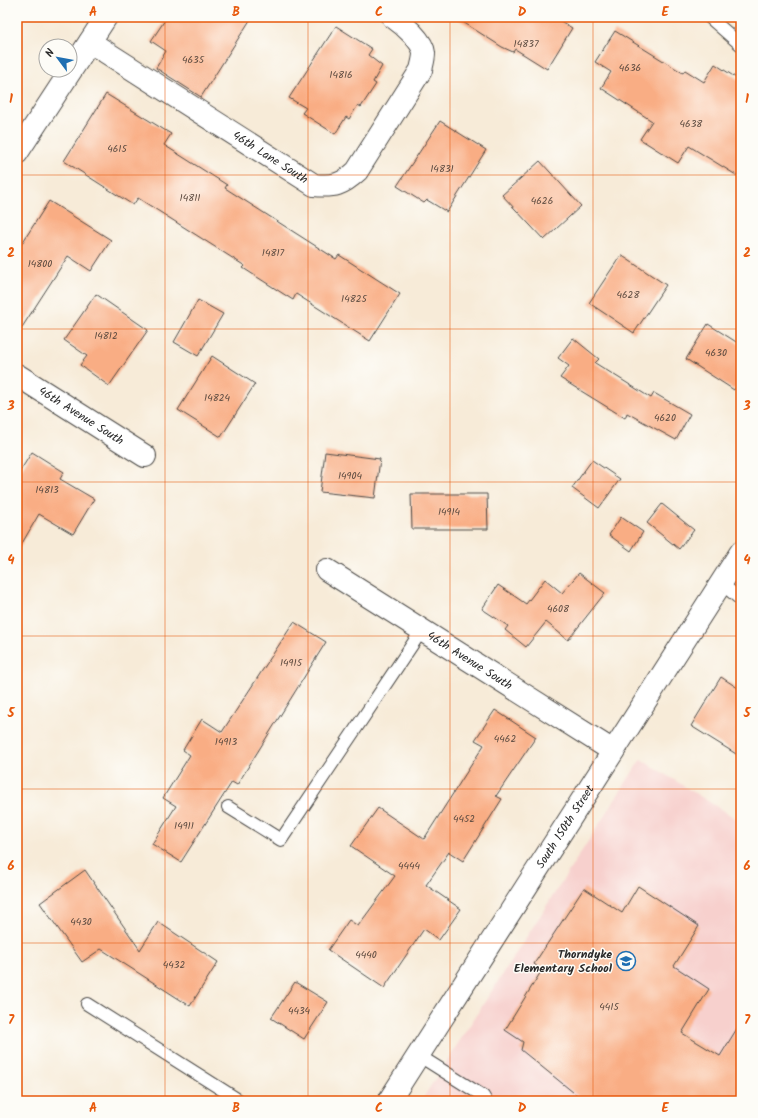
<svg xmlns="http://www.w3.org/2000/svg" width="758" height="1118" font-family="Kalam,sans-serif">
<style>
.built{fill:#f7d0cd}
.building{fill:#f9ad84}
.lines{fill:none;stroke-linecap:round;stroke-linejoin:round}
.service-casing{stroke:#4a4845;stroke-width:14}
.minor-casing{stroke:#4a4845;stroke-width:24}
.service{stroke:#fff;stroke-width:12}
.minor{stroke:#fff;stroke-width:22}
.grid{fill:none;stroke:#e8590c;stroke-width:1;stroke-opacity:0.55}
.labels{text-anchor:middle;stroke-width:3;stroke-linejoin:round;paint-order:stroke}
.number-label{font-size:10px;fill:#5e4c41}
.street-label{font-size:12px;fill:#2b2b2b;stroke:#fdfcf7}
.poi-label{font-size:12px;font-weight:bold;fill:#2b2b2b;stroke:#fdfcf7;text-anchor:end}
.neatline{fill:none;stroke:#e8590c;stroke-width:1.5}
.grid-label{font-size:13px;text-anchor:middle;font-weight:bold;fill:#e8590c}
</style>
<rect width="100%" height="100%" fill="#fdfcf7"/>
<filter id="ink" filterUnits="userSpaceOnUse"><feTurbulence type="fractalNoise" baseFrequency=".025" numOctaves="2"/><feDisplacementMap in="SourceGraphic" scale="8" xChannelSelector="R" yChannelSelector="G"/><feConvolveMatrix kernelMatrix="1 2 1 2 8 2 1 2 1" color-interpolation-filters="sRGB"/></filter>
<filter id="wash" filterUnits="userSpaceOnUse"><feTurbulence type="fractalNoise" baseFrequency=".012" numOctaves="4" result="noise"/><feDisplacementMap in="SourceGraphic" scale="16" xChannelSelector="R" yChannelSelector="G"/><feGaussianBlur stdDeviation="0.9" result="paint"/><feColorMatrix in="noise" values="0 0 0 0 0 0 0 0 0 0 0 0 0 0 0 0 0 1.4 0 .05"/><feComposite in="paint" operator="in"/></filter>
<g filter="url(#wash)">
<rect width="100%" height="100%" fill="#f7ebd8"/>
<path class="built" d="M641,759L741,822V1101H421Z"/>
<g id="blocks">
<path class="building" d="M167,17H252L201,97L156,68L166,51L151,41Z
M455,17H554L572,28L547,69L515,49L513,52L502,47Z
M336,26L372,49L368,55L382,66L373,82L376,84L361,107L358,105L349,119L346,117L335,134L302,113L306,108L289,98Z
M615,31L683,73L685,70L704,82L715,64L741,81V178L689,146L678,163L640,139L652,121L601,88L611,72L595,62Z
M106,94L171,134L164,145L227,185L225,188L336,259L339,255L400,294L370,341L296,294L293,300L243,268L245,266L138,198L133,205L64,161Z
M440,121L486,150L447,212L427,200L424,203L397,186Z
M540,161L581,206L544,240L502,195Z
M49,201L111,240L91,271L68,256L17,335V251Z
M621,255L666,285L634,333L589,303Z
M96,294L148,330L109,386L80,365L87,356L64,340Z
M198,300L223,314L198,356L174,342Z
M708,324L741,345V379L734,390L686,359Z
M573,338L599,359L595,363L651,398L654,393L690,414L676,440L627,413L625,418L560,378L569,366L558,358Z
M212,356L255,384L221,437L178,410Z
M32,452L64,472L60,479L94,499L73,534L39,514L17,552V476Z
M325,452L380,459L375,498L320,492Z
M592,460L620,479L599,508L572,488Z
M411,494H487L488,529H412Z
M662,504L694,530L679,549L647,523Z
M621,517L643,532L631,551L609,535Z
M579,573L605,593L568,640L546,622L526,647L505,630L508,626L482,609L498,585L526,604L545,579L562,593Z
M294,622L326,642L237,785L232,782L181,862L152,844L176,806L163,798L190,755L183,750L202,719L222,732Z
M721,677L741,690V757L691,726Z
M495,710L536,737L496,796L502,799L463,861L449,852L426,885L461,909L439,940L424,929L384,988L328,950L349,920L358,926L395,876L351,846L378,808L424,839L484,745L475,740Z
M85,870L140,950L158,922L218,962L190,1006L101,949L82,962L40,903Z
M638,886L699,926L674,966L709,989L682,1033L720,1056L741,1022V1101H584L521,1050L523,1042L505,1030L542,970L534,964L584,888L622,913Z
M295,982L328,1002L304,1039L271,1018Z"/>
</g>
</g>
<g filter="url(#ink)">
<use href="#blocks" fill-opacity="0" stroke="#4a4845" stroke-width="1"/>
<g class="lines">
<defs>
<path id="service" d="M709,17L741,45
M721,583L741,600
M228,807L281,840L422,630
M87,1004L240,1101
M418,1055L483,1096L486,1101"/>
<g id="minor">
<path id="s1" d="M90,42L314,185C334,187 342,185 357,171L421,70C422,65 424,59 424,53C423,41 403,24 393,17"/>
<path d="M17,153L106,17"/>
<path id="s2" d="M17,375L145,456"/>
<path id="s3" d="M327,570L613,751"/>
<path id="s4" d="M389,1101L741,552"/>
</g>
</defs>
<use href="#service" class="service-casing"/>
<use href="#minor" class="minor-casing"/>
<use href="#service" class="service"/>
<use href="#minor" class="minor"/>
</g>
</g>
<path class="grid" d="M165,17V1101M308,17V1101M450,17V1101M593,17V1101M17,175H741M17,329H741M17,482H741M17,636H741M17,789H741M17,943H741"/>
<defs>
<symbol id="school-ring" viewBox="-11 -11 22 22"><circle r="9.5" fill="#fdfcf7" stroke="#1f6fb2" stroke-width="1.5"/><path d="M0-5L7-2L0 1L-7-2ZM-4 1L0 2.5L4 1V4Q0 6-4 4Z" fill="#1f6fb2"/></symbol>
</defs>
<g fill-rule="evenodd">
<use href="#school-ring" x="615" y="950" width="22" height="22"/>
</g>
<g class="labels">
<g class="number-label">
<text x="526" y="47">14837</text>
<text x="193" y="63">4635</text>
<text x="630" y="71">4636</text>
<text x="341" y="78">14816</text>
<text x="691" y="127">4638</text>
<text x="117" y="152">4615</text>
<text x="442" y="172">14831</text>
<text x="190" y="201">14811</text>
<text x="542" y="204">4626</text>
<text x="273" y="256">14817</text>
<text x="40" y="267">14800</text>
<text x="628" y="298">4628</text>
<text x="354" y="302">14825</text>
<text x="106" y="339">14812</text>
<text x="716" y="356">4630</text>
<text x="217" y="401">14824</text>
<text x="665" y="421">4620</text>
<text x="350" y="479">14904</text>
<text x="47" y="493">14813</text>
<text x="449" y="515">14914</text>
<text x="558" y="612">4608</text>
<text x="291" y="666">14915</text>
<text x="505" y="742">4462</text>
<text x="226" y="745">14913</text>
<text x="464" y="822">4452</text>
<text x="184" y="829">14911</text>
<text x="409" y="869">4444</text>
<text x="81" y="925">4430</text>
<text x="366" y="958">4440</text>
<text x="174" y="968">4432</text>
<text x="609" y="1010">4415</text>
<text x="299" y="1014">4434</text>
</g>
<g class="street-label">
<text dy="4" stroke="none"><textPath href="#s1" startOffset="214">46th Lane South</textPath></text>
<text dy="4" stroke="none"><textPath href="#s2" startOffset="76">46th Avenue South</textPath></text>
<text dy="4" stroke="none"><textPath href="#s3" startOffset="169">46th Avenue South</textPath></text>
<text dy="4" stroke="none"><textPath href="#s4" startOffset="326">South 150th Street</textPath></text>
</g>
<g class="poi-label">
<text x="612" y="958">Thorndyke<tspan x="612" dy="14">Elementary School</tspan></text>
</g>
</g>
<rect width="758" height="1118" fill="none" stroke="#fdfcf7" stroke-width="44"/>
<g transform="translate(58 58) rotate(302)"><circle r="19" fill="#fdfcf7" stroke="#a9a8a5"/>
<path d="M0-3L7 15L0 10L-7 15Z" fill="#1f6fb2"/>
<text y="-6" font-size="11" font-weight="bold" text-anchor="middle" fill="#2b2b2b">N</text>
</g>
<rect x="22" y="22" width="714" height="1074" class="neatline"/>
<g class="grid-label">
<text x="93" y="16">A</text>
<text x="236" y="16">B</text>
<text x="379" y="16">C</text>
<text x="522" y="16">D</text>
<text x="665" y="16">E</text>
<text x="11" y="103">1</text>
<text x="747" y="103">1</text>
<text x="11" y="257">2</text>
<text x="747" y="257">2</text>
<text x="11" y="410">3</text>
<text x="747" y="410">3</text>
<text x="11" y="564">4</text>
<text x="747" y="564">4</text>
<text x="11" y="717">5</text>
<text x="747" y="717">5</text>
<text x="11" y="870">6</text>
<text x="747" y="870">6</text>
<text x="11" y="1024">7</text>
<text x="747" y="1024">7</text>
<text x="93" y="1112">A</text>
<text x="236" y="1112">B</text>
<text x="379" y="1112">C</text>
<text x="522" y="1112">D</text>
<text x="665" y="1112">E</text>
</g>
</svg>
